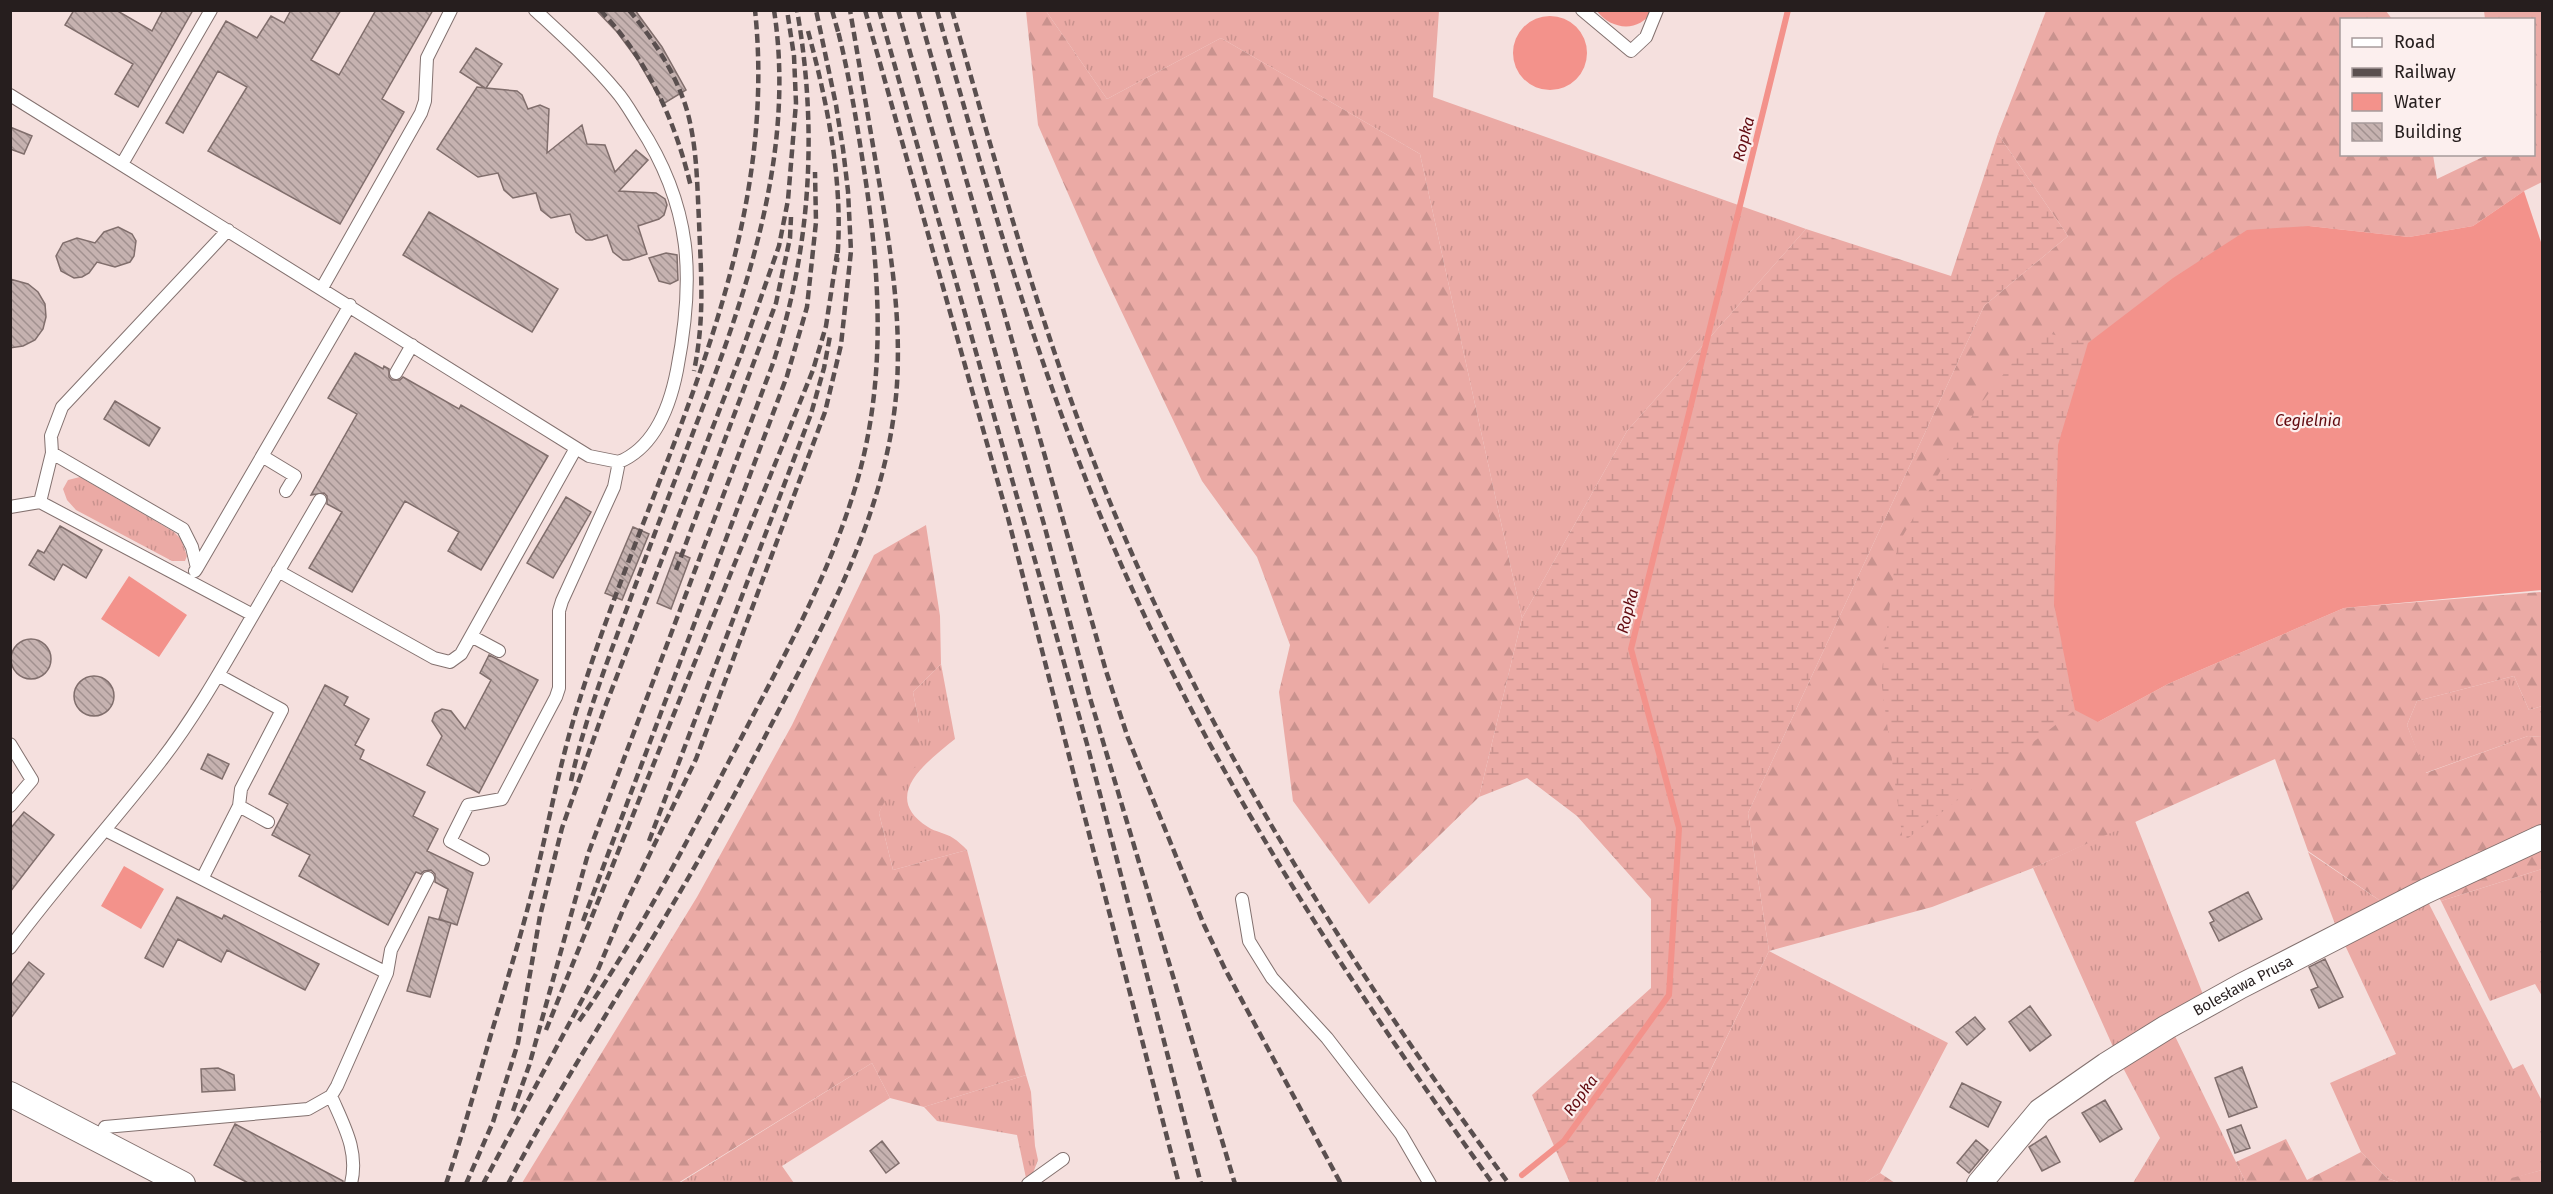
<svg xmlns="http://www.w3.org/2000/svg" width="2553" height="1194" font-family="'Fira Sans',sans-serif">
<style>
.grass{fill:url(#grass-tufts)}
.forest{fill:url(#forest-firs)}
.wetland{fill:url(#wetland-marsh)}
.water{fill:#f3928b}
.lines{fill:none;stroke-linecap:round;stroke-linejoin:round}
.stream{stroke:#f3928b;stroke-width:6}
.building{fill:url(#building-back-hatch);stroke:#806e6c;stroke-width:1.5}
.lane-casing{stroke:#83716f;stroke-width:14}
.street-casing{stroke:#83716f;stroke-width:26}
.lane{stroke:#fff;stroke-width:12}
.street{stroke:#fff;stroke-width:24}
.rail{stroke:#5a4f4f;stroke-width:4.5;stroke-dasharray:9 4.5;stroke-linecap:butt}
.labels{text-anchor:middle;stroke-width:4.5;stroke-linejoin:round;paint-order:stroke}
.street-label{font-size:15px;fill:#261e1e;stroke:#fcefee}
.water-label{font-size:16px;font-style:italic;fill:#620a10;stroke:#fcefee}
</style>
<defs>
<pattern id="grass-tufts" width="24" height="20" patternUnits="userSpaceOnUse" patternTransform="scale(1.5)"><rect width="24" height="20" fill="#ebaaa5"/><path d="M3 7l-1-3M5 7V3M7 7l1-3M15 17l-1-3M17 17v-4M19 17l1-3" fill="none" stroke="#c9928e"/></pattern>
<pattern id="forest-firs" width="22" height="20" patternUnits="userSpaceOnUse" patternTransform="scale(1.5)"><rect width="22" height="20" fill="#ebaaa5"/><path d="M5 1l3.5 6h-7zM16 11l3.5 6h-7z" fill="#c9928e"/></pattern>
<pattern id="wetland-marsh" width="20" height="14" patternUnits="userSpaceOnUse" patternTransform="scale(1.5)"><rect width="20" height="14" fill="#ebaaa5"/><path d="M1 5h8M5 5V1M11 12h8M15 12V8" fill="none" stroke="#c9928e"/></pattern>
<pattern id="building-back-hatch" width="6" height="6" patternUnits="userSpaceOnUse" patternTransform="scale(1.5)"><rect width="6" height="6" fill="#c6b2b0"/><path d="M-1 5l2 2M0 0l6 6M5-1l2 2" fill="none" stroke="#a1908f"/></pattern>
</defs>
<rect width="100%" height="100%" fill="#f5e0de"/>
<path class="grass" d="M1046,11H1439L1433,97L1806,229L1627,431L1522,618L1420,154L1221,38L1107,99Z
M80,477L174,532L181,539L187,556L185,561H172L76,510L67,500L63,489L68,480Z
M941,664L955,739C928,761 879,796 928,827C935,832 946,833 953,838C958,841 963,846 967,850L893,870L879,813L919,723L913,692Z
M2514,676L2529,710L2542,706V737L2528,736L2425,773L2407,725L2417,701Z
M2135,821L2204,997L2114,1049L2033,868Z
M2308,852L2382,902L2335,924Z
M2542,869V996L2535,984L2490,1001L2441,901Z
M2423,899L2429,904L2513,1069L2523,1064L2542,1101V1170L2493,1184L2401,1183L2387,1178L2361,1152L2330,1083L2396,1054L2343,941Z
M1769,951L1948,1043L1880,1173L1864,1183L1655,1184Z
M2173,1032L2236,1162L2246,1183H2133L2160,1138L2121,1064Z
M872,1063L890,1098L782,1166L794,1183L678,1184Z
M1026,1075L1031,1092L1035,1146L1038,1160L1033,1173L1026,1178L1017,1135L937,1121L924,1107Z"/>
<path class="forest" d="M1026,11H1046L1107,99L1221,38L1420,154L1522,618L1479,797L1369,904L1293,801L1279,692L1290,645L1257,557L1202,481L1098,262L1038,125Z
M2046,11H2386L2392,19L2342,20V154L2433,155L2437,179L2487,155L2534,154V20L2485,19L2484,11H2542V182L2524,191L2473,226L2409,237L2309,226L2098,722L2168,684L2344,608L2540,592L2542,593V706L2529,710L2514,676L2417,701L2407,725L2426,773L2528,736L2542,737V826L2382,902L2308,851L2275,759L2033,868L1932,907L1769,951L1748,813L1984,306L2068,236L1998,134Z
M926,525L940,616L941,664L913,692L919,723L920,765L897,777L879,813L893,870L967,850L1026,1075L924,1107L890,1098L872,1063L678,1183H522L697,897L792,725L874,555Z
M2542,843V869L2441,901L2435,892Z
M2286,1139L2307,1180L2361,1152L2387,1178L2401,1183H2246L2236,1162Z
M2542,1170V1183H2493L2500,1181Z
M1880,1173L1895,1183H1864Z"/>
<path class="wetland" d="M1998,134L2068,236L1984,306L1748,813L1769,951L1655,1183H1570L1532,1095L1651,988V899L1577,816L1527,778L1479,797L1522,618L1627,431L1806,229L1951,276Z
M2051,334L2088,343L2058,446L2054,604L2075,710L1903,842L1881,679L1897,546L1975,411L2016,358Z"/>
<path class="water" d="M1597,11H1652C1639,33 1611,30 1597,11Z
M1513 53a37 37 0 1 1 74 0a37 37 0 1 1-74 0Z
M2524,191L2542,245V590L2344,608L2168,684L2098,722L2075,710L2054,604L2058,445L2088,343L2173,278L2247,230L2309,226L2409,237L2473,226Z
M129,576L187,615L159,657L101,619Z
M124,866L164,889L141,929L101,906Z"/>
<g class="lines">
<path class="stream" d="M1522,1175L1564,1141L1669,995L1679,828L1631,649L1788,10"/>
</g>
<path class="building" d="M74,10H116L152,31L163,10H193L138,107L115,94L133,64L65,25Z
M291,10H341L311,60L339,75L376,10H433L382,99L404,112L340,224L208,151L247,87L218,71L183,133L166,123L226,21L257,38L271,16L284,23Z
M596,10H635L662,47L686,90L663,104L637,59L617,32Z
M476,48L502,64L486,88L517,91L522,95L528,109L540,105L549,109L547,153L582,125L587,144L605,145L615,172L636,150L648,160L619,191L656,193L665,199L667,205L664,215L659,219L638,226L647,254L629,260H623L613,252L607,235L592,240H586L576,232L570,214L551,218L541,210L536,193L513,198L504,190L498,173L478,177L437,149L477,87L485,88L460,72Z
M10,127L32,136L24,154L10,149Z
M429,212L558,289L532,332L403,255Z
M118,227L132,234L136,241L134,256L130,262L115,267L97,262L89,273L82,277L74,278L61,271L56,256L63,243L77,238L95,243L104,232Z
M666,253L677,255L678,280L670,284L659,281L649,258Z
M10,279L28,284L38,292L45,304L46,317L43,329L35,340L23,346L10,348Z
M355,353L383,369L384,366L389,369V377L392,380H400L403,377L459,409L461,405L548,456L481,570L448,551L459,532L405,501L352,592L309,568L342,512L327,504V496L324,493L311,495L357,414L328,398Z
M115,401L160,428L149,446L104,419Z
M566,497L591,512L553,578L527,563Z
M60,526L102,550L86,578L63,564L54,580L29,565L38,550L44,553Z
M633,527L649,534L622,600L605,593Z
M676,552L690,558L671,609L657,603Z
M11 659a20 20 0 1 1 40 0a20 20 0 1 1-40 0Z
M489,655L538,680L479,793L427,765L442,736L432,721L435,713L442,709L451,711L465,729L491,680L480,673Z
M74 696a20 20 0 1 1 40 0a20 20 0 1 1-40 0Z
M325,685L348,697L344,705L369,719L355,745L364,750L360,759L425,792L413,816L438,829L427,851L473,873L457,925L439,919L448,889L435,882V874L431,870L424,871L421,874L416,872L388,925L299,876L310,855L272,835L288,804L269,794Z
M208,754L229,764L222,779L201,769Z
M24,812L54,835L10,892V829Z
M2248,892L2262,919L2219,941L2210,923L2214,921L2209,912Z
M177,897L222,919L224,915L319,964L305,990L227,950L221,962L178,939L163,967L145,958Z
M429,917L451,923L430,997L407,991Z
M2325,959L2343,997L2319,1008L2311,990L2318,987L2309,967Z
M29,962L44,974L10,1019V987Z
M2030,1006L2051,1035L2030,1051L2009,1022Z
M1975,1017L1985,1029L1967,1045L1956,1032Z
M2242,1067L2257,1107L2229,1117L2215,1078Z
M218,1068L234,1075L235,1090L202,1092L201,1069Z
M1962,1083L2001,1102L1988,1127L1950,1107Z
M2105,1100L2122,1129L2100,1142L2082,1113Z
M235,1124L343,1181V1184H250L214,1165Z
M2241,1125L2250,1148L2235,1153L2227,1130Z
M2046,1136L2060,1162L2042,1171L2029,1147Z
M1976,1140L1988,1150L1969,1173L1957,1163Z
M882,1141L899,1163L886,1173L870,1151Z"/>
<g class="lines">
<defs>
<path id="lane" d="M1582,10L1631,51L1646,37L1657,10
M10,95L576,448L589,456L619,462C655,447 670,406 677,370C695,277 692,206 639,125C632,114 625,101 616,91C592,62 563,36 535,10
M122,164L211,10
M322,288L421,113L425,101L427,58L451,10
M396,373L412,345
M52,453L183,529L192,547L197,568L195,571
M262,456L295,476L286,491
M10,507L40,502L52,453L51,436L62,407L228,230
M197,568L350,305
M278,571L434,658L450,662L461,654L576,448
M253,615L320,500
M471,636L499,651
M10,744L32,780L10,806
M239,806L268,822
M105,830L202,879L239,806L241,789L282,710L218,675
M483,859L450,841L468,805L502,799L556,697L559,688V611L562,601L614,487L619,462
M202,879L387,973
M1242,899L1249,941L1272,978L1327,1038L1401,1134L1430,1184
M10,948C57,884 111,825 160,762C195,717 224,665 253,615L40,502
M331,1096C344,1126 359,1151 351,1184
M99,1139L105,1127L308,1109L331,1096L337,1086L387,973L391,950L428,878
M1028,1184L1063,1159"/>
<g id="street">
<path d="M10,1094L183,1184"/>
<path id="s1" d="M1979,1184L2040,1111L2106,1065L2167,1027L2241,986L2426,891L2542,837"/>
</g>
</defs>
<use href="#lane" class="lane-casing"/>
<use href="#street" class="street-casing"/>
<use href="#lane" class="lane"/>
<use href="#street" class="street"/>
<path class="rail" d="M600,10C648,60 675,120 691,187
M629,10C653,39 673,69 685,104C697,141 697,182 699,221C701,275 705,317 694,371
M832,10L840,39
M865,10L1008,518L1179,1184
M879,10L1087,744L1201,1184
M898,10L1045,528L1090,698L1235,1184
M918,10L1106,671L1128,738L1204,925L1225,969L1341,1184
M937,10C987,190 1038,369 1111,541C1209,771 1348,982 1493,1184
M952,10C1004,192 1053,374 1129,547C1228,774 1363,984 1509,1184
M808,31C828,105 844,185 837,262
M676,570L776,303L790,238L791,217
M571,781C584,722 606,665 627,608C652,540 678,472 704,404C751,279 795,146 774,10
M649,841L811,414L824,368L830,336
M583,921L787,376L807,307L816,222L815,172
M579,1021C640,934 687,841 736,748C778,667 823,588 851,501C888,390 881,277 863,163C856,118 849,75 838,31
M546,1030L813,370L826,326L837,254
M513,1111L529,1066L588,854L772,366C811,251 818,130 797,10
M446,1184C463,1133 477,1082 492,1031C504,990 517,949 528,907C546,840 557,771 578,705C648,476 781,258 755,10
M466,1184L493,1122L518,1043L540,916L562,828L605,707L741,354L779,246L788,200L796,103L794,56L787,10
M483,1184L597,972L625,905L696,759L825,412L841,345L851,251L848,191L843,149L836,105L816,10
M508,1184C561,1084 623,989 680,892C716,831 748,769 781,706C835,604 889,502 897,384C901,317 891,253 880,187C870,128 860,69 850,10"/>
</g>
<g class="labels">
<g class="street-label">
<text dy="5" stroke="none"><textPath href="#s1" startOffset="334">Bolesława Prusa</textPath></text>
</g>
<g class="water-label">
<text transform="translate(1743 139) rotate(-76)" y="6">Ropka</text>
<text x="2308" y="426">Cegielnia</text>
<text transform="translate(1627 611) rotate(-76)" y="6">Ropka</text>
<text transform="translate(1580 1095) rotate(-54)" y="6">Ropka</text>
</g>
</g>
<rect width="2553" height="1194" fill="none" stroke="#261e1e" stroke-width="24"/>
<rect x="2340" y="18" width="195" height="138" fill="#fcefee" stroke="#a69b9b" stroke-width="1.5"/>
<rect x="2352" y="38" width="30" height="9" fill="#ffffff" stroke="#a69b9b" stroke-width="1.5"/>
<text x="2394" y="48" font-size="18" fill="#261e1e">Road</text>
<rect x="2352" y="68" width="30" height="9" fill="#5a4f4f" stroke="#a69b9b" stroke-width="1.5"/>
<text x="2394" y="78" font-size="18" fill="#261e1e">Railway</text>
<rect x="2352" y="93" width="30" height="18" fill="#f3928b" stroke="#a69b9b" stroke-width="1.5"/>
<text x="2394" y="108" font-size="18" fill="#261e1e">Water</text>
<rect x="2352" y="123" width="30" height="18" fill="url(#building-back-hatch)" stroke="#a69b9b" stroke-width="1.5"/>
<text x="2394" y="138" font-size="18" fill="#261e1e">Building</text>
</svg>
